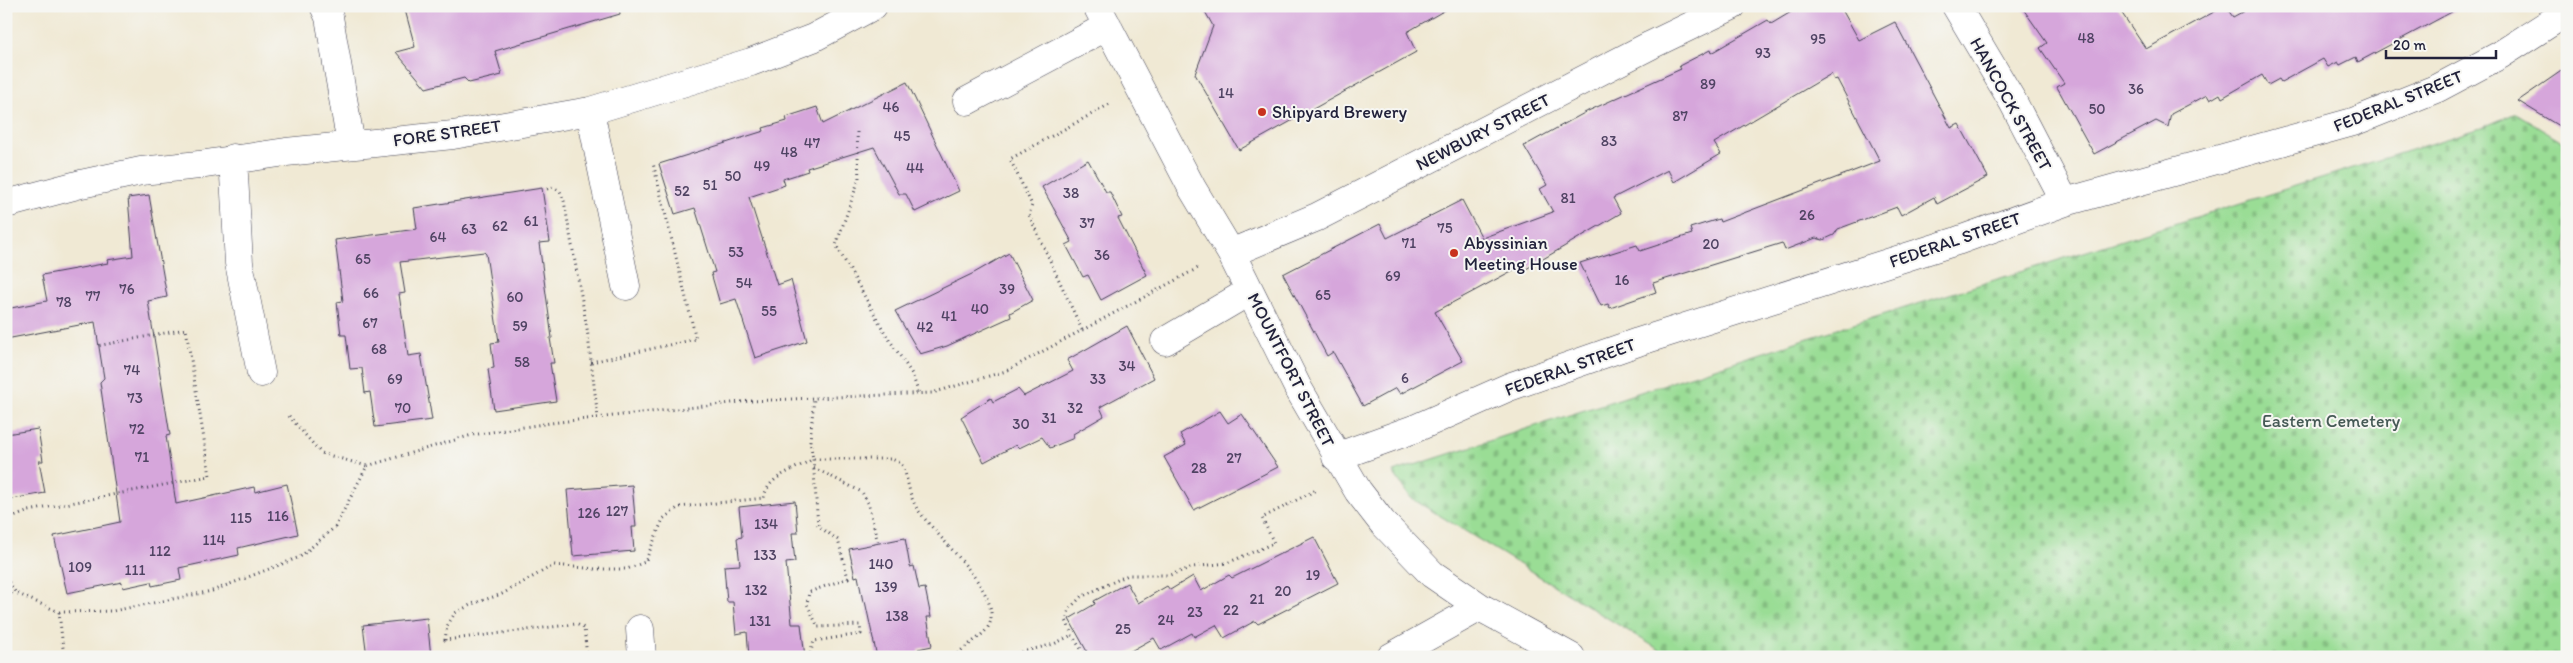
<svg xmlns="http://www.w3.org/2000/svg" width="2573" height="663" font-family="Itim,sans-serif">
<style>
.cemetery{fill:url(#cemetery-stones);stroke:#5e8068}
.building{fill:#d6a6db}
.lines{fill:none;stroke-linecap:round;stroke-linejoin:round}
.minor-casing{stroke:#414052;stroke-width:29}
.path{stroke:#414052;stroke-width:3;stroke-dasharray:1 4;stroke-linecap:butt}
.minor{stroke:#fff;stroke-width:28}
.poi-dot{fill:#c8321e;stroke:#f6f6f2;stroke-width:2}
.labels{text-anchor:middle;stroke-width:4;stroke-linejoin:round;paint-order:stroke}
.number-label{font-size:15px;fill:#4f4363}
.street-label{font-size:18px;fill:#22223b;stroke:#f6f6f2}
.poi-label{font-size:18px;fill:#22223b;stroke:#f6f6f2;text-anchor:start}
.park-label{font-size:18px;fill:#465a56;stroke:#f6f6f2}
</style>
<defs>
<pattern id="cemetery-stones" width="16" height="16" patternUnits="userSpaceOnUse" patternTransform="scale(1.25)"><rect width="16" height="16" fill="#9add95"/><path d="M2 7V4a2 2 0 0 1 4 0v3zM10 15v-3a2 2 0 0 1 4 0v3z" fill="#84bd81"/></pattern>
</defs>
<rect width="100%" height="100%" fill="#f6f6f2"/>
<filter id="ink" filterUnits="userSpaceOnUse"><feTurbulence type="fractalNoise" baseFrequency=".02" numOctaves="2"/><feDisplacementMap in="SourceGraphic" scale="10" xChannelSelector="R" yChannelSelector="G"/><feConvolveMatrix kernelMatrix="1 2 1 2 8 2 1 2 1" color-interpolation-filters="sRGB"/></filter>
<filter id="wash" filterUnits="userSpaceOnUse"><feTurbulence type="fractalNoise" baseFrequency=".0096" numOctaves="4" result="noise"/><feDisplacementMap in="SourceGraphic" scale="20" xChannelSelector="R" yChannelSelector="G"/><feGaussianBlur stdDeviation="1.12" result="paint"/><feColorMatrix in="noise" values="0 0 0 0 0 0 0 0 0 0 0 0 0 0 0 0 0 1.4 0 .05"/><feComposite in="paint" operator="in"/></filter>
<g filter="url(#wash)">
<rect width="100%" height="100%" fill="#f0e9d4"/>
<path class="cemetery" d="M2516,113L2567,144V657H1671L1411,498L1393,472L1783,346L2481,128Z"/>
<g id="blocks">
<path class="building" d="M404,6H619L620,14L495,51L502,75L469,83L464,78L426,88L396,52L415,47Z
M1202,6H1452L1407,32L1416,52L1239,150L1195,74L1213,26Z
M1801,6H1840L1859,40L1895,22L1951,128L1959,124L1988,177L1937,204L1934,197L1901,215L1897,207L1838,229L1834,235L1823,240L1816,238L1785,250L1782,243L1653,283L1656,292L1610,308L1608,304L1601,306L1580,263L1637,245L1640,251L1692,234L1690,228L1719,219L1720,222L1880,161L1837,79L1834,80L1831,74L1714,143L1721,154L1674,182L1668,170L1613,198L1621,213L1521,272L1519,267L1435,312L1463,361L1400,394L1396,388L1363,406L1333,352L1327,356L1283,274L1380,224L1387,238L1462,200L1482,238L1553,212L1540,189L1547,185L1524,146L1588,111L1681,69L1679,66L1710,50L1711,53L1768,20L1771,24Z
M2021,6H2117L2146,49L2225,6L2233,17L2253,6H2463L2358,62L2356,57L2340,65L2338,62L2328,67L2323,59L2281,82L2279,79L2268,85L2262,75L2222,98L2220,94L2210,100L2207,95L2171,114L2168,127L2156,121L2094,154L2057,87L2064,83L2040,48L2047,43Z
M2567,67V131L2518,101Z
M907,82L959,191L915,212L906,194H899L874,147L807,168L808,171L783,179L785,185L749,197L777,285L791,280L807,341L755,358L736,299L720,304L711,273L715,272L695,208L675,214L659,164L764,131L763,128L787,121L786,117L817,107L823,124Z
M1088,160L1106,192H1110L1122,217L1118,218L1147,275L1101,300L1088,275L1083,277L1066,245L1072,242L1042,187Z
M542,188L550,242L539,243L552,338H550L554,363H550L556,401L494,410L488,369L494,368L491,343L499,342L486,254L484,252L400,262L405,293L399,294L408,356L421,354L432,420L375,427L370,392L365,393L362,368L350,369L346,335H341L337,302L343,301L335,240L417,229L414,208Z
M149,195L167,297L148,301L170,435L166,436L176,504L254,487L255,492L287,484L298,534L238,548L239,555L179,568L181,580L152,586L151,582L123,588L122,582L67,593L54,536L120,522L100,382L104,378L95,322L6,339V309L47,301L42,275L108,263L107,260L133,256L128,198Z
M1009,253L1033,300L1010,313L1011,317L947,346L920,354L895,311L974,273Z
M1127,326L1154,378L1100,407L1104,416L1073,434L1074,438L1050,448L1042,437L1019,448L1016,445L984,462L961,417L991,398L993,402L1018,389L1024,396L1073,371L1067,360Z
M1220,411L1228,423L1242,414L1278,467L1194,510L1164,457L1186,445L1180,434Z
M38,429L43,461H39L45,493L6,500V434Z
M632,485L636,527H632L634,551L573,556L567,490Z
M795,501L798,533H792L795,562L786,563L792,624H801L805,657H749L747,632L736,634L733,602H727L724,566L740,565L737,538L742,537L739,507Z
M1314,537L1338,583L1258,624L1255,621L1224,638L1216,625L1194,637L1192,633L1161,650L1154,638L1120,657H1090L1069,619L1095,604L1094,601L1127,583L1138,603L1167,586L1170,590L1193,576L1201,591L1229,575L1232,578Z
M905,538L910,567L914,566L919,589L925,588L931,617H927L932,646L918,649L919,657H877L865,601L863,602L858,576L855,577L849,549Z
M427,618L431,657H367L363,625Z"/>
</g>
</g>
<g filter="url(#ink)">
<use href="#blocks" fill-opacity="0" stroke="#414052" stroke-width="1"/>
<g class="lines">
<defs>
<path id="minor" d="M324,6L329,17L351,145
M1097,6L1192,188L1231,253L1298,388L1358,491L1382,522L1432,574L1480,607L1571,657
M1956,6L2013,102L2065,202
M967,101L1108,26
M590,111L626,286
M233,158L239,263L261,373
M6,204L81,184L141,171L199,165L286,152L453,135L590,111L751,62L813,38L873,6
M1231,253L1317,217L1651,45L1732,6
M1165,341L1250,291
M1336,457L1414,429L1509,387L1638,342L1957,241L2065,202L2353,122L2438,88L2500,55L2567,12
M640,629L642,657
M1391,657L1480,607"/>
</defs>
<use href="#minor" class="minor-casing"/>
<path class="path" d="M857,132L859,179L836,245L885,333L912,374L919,394
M547,189L553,187L560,191L564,201L587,328L598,418
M1082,330L1029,215L1032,205L1010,159L1110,104
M591,362L696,339L653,163
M289,416L321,453L367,466
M814,468L862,492L868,503L878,543
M6,520L29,511L210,476L186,329L97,346
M6,578L16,593L59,612L113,611L212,591L300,557L335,527L367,466L472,435L550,423L750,401L814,398
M6,594L15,593
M59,612L64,657
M587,657L584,628L576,624L445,640L447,626L455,613L472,604L502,594L554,565L596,569H627L645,562L663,519L679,507L764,498C767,476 795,470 813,459L818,526L838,540L848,578L809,592L807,604L818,627L860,625L861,634L814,641L809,657
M954,657C963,647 979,639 986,630C1013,597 926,530 914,503C908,491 908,476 901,463L892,459H813L810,441L814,398L932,393L1006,371L1200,267
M1002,657L1054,644L1072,635
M1086,657L1072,635L1066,620L1069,609L1081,597L1128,575H1170L1193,567L1227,563L1274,543L1262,518L1318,489"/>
<use href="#minor" class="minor"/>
</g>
</g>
<g class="poi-dot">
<circle cx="1262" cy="112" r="5"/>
<circle cx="1454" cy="253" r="5"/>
</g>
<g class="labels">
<g class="number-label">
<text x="2086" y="43">48</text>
<text x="1818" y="44">95</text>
<text x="1763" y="58">93</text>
<text x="1708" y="89">89</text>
<text x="2136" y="94">36</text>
<text x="1226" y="98">14</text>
<text x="891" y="112">46</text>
<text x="2097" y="114">50</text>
<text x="1680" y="121">87</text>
<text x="902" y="141">45</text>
<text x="1609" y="146">83</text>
<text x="812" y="148">47</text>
<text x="789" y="157">48</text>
<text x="762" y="171">49</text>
<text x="915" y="173">44</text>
<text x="733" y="181">50</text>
<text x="710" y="190">51</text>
<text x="682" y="196">52</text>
<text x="1071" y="198">38</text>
<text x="1568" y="203">81</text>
<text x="1807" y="220">26</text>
<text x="531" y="226">61</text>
<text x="1087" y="228">37</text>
<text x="500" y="231">62</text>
<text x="1445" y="233">75</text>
<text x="469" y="234">63</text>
<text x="438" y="242">64</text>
<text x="1409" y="248">71</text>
<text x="1711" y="249">20</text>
<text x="736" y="257">53</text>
<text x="1102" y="260">36</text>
<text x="363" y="264">65</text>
<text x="1393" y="281">69</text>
<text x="1622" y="285">16</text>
<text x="744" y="288">54</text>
<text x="127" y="294">76</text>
<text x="1007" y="294">39</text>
<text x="371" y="298">66</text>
<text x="1323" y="300">65</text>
<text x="93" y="301">77</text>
<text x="515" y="302">60</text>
<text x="64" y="307">78</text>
<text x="980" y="314">40</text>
<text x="769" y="316">55</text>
<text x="949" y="321">41</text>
<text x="370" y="328">67</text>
<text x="520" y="331">59</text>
<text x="925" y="332">42</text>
<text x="379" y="354">68</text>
<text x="522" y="367">58</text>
<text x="1127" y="371">34</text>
<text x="132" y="375">74</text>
<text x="1405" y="383">6</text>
<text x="395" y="384">69</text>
<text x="1098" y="384">33</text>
<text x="135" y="403">73</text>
<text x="403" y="413">70</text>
<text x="1075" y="413">32</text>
<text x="1049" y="423">31</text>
<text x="1021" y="429">30</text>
<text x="137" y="434">72</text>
<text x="142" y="462">71</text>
<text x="1234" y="463">27</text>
<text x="1199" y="473">28</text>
<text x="617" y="516">127</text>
<text x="589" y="518">126</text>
<text x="278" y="521">116</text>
<text x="241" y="523">115</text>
<text x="766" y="529">134</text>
<text x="214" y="545">114</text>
<text x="160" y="556">112</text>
<text x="765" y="560">133</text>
<text x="881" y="569">140</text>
<text x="80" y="572">109</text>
<text x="135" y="575">111</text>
<text x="1313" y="580">19</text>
<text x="886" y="592">139</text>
<text x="756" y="595">132</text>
<text x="1283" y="596">20</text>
<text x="1257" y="604">21</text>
<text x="1231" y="615">22</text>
<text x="1195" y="617">23</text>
<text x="897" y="621">138</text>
<text x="1166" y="625">24</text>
<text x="760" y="626">131</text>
<text x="1123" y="634">25</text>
</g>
<g class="street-label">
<text transform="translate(2398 101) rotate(-22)" y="6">FEDERAL STREET</text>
<text transform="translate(2011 104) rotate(61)" y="6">HANCOCK STREET</text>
<text transform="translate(1483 132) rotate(-27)" y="6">NEWBURY STREET</text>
<text transform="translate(447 133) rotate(-8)" y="6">FORE STREET</text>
<text transform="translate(1955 240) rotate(-19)" y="6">FEDERAL STREET</text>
<text transform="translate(1570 367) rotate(-20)" y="6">FEDERAL STREET</text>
<text transform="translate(1291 370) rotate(63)" y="6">MOUNTFORT STREET</text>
</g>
<g class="poi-label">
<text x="1272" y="118">Shipyard Brewery</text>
<text x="1464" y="249">Abyssinian<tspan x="1464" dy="21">Meeting House</tspan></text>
</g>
<g class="park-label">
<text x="2331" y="427">Eastern Cemetery</text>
</g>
</g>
<rect width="2573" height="663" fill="none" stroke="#f6f6f2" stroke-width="25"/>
<path d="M2386 50v8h110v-8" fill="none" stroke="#22223b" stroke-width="2.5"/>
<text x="2393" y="50" font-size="15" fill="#22223b" stroke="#f6f6f2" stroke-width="4" paint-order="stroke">20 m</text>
</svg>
